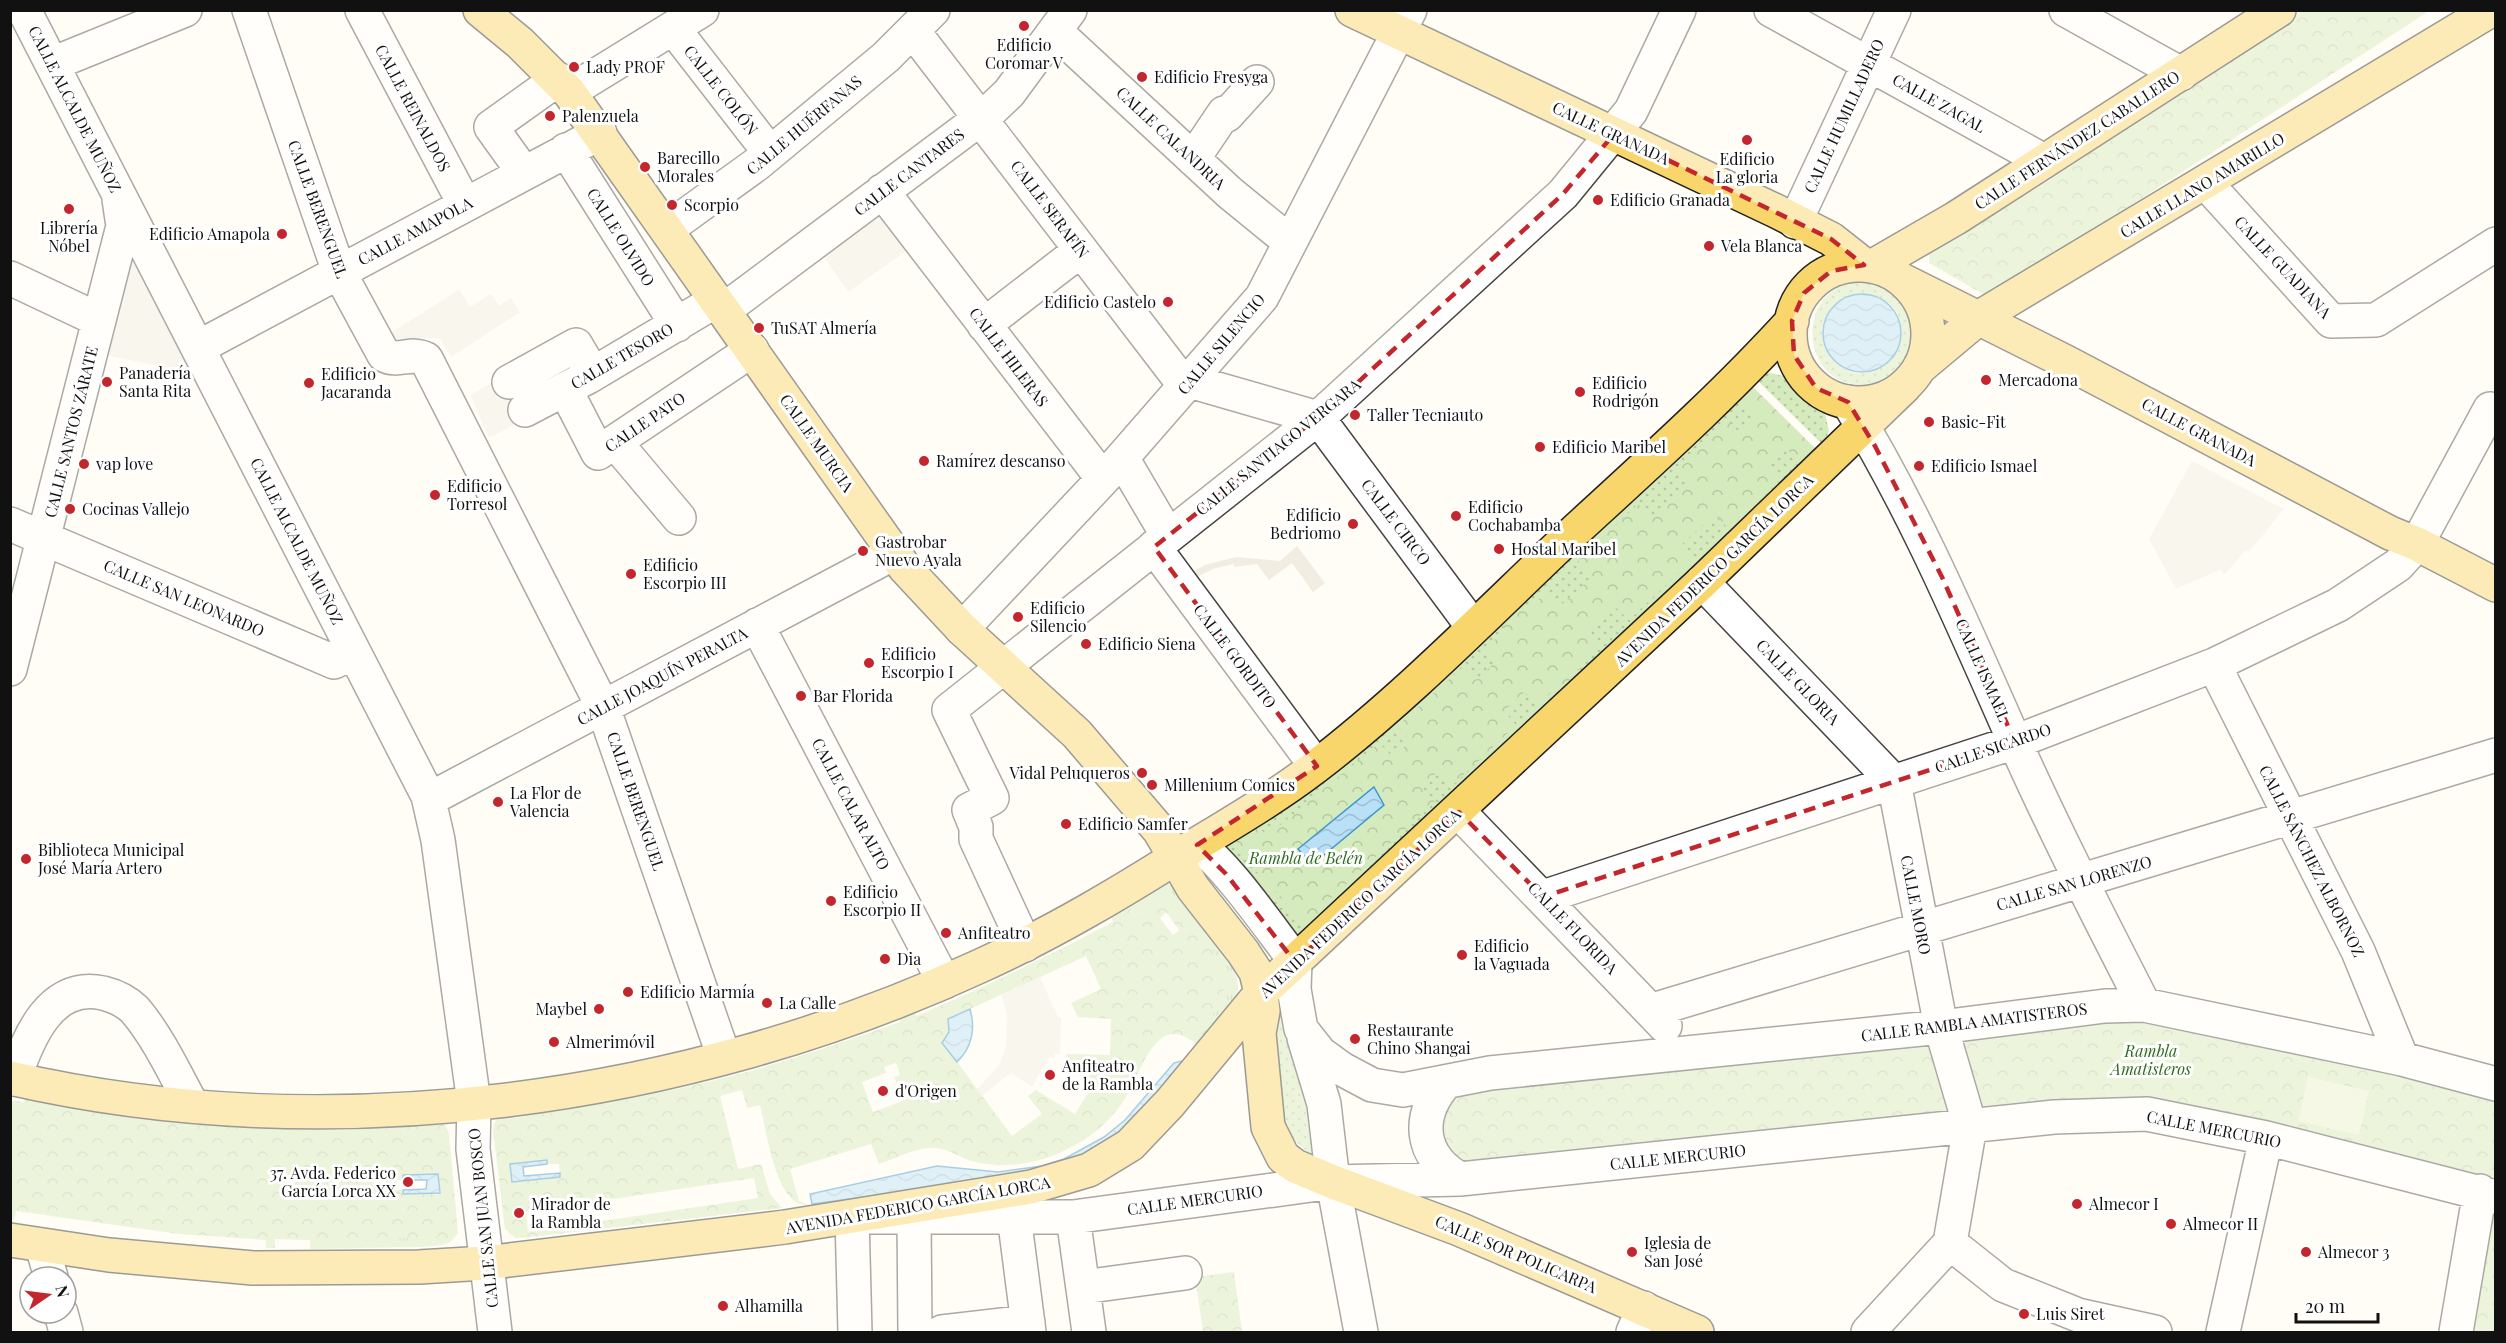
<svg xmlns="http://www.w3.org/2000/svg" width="2506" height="1343" font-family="'Playfair Display',serif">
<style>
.grass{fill:url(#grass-tufts)}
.park{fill:url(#park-crowns);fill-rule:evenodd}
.garden{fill:url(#garden-dots);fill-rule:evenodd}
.pitch{fill:#e6f2cf}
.plaza{fill:#f1ede2}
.water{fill:url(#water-waves);stroke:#3f96cf;stroke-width:1.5}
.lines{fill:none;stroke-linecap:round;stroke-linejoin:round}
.minor-casing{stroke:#444;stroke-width:36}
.major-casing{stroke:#222;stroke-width:36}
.minor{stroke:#fff;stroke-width:33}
.major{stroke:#f9d66b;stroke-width:33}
.marked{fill:none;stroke:#c4262e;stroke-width:4.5;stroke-dasharray:12 8;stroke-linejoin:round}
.poi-dot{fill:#c4262e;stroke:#fff;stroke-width:2}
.labels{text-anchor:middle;stroke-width:6;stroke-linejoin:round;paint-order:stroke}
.poi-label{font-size:16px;fill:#111;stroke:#fff;text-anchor:start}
.street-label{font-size:16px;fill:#111;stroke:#fff}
.park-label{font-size:16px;font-style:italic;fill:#2f6b1f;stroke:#fff}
</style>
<defs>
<pattern id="grass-tufts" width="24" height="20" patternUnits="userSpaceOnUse" patternTransform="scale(1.5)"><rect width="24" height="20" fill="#d5ebbd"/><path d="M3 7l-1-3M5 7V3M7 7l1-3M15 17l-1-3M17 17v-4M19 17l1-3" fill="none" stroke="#b6c8a1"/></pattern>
<pattern id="park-crowns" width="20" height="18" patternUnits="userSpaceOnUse" patternTransform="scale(1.5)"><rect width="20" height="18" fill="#d5ebbd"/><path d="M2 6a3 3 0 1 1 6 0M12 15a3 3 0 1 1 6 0" fill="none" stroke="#b6c8a1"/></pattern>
<pattern id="garden-dots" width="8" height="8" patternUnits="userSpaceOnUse" patternTransform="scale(1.5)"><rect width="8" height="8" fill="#d5ebbd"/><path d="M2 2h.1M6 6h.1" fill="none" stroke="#b6c8a1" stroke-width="1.8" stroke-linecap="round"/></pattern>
<pattern id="water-waves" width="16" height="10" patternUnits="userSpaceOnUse" patternTransform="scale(1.5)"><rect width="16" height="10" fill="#b9e0f7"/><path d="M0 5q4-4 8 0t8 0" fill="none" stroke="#9ebfd3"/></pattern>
</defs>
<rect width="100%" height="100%" fill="#fffdf5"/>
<path class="grass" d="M1166,883L1174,887L1203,925L1197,930H1187L1166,902H1159L1135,917L1127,903Z
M1218,945C1247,986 1243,992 1216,1033L1210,1028L1208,1018C1230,994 1228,984 1209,959L1212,949Z
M39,1095L269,1119V1129L177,1123L38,1105Z
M420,1118L422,1127L310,1130V1121Z
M433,1237L434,1246L421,1247L310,1249V1240Z"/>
<path class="park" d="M2301,11H2429L1995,294H1983L1929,263V253Z
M1752,386L1819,452L1299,938L1225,845L1520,606Z
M1159,902H1166L1187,930L1194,926L1197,930L1203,925L1218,945L1212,949L1215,954L1210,959C1228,984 1230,994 1208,1018L1214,1023L1210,1028L1216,1033L1201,1049C1157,1005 1143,1070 1126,1097C1116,1113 1103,1127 1088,1137C1054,1160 1016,1171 975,1162C962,1159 949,1149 936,1148C919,1146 895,1159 879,1164L871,1144L790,1169L799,1201L808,1205C775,1207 767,1130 760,1105L747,1108L742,1090L720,1096L738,1169L761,1164L770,1194L782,1208L522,1238H515L505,1229L493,1131C494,1117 501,1114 513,1111L514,1118C572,1109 629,1100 685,1087C759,1071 830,1047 900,1022L898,1016L913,1009L916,1016C983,988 1048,956 1113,922L1109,914L1127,903L1135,917ZM1166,912L1179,930L1173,935L1160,918ZM1086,956L1101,989L1071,1003L1078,1017L1111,1019L1110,1055L1066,1054L1067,1067L1094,1083L1075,1114L1036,1090L1028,1096L1042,1114L1012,1136L943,1043L949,1032L948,1019ZM896,1063L900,1075L894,1077L903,1101L873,1112L862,1082L886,1073L884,1067ZM547,1160V1164H559L560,1177L512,1182L510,1164ZM754,1178L758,1198L528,1232L526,1212Z
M2107,1013L2495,1094V1186L2374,1153L1993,1114L1975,1108L1960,1031Z
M1927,1042C1941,1061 1952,1092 1948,1116L1500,1169L1448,1161L1437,1109L1449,1093Z
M26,1094L39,1096V1105C115,1115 191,1127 269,1129V1119L278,1120L279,1129L421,1127L420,1118L442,1121L449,1133L458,1233C452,1243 446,1245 434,1246L433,1237L333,1241L275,1239V1248H266V1240L179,1234L16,1211L14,1220L11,1219V1100L24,1102ZM438,1174L440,1193H403V1190H390V1180H403V1176Z
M2493,1204L2496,1205L2495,1332H2474Z
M1234,1272L1242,1332H1203L1195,1277Z"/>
<path class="garden" d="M1864,281C1932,290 1929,385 1862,385C1796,384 1795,282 1864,281ZM1864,294C1952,308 1860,428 1825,343C1814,316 1840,296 1864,294Z
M1771,373L1787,377L1825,414L1829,431L1823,445L1757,380L1765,374Z
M1740,398L1759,417L1741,434L1728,421L1676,471L1687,484L1652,517L1638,504L1576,563L1590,579L1561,605L1548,591L1525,612L1520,606Z
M1784,446L1803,466L1583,674L1577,668L1600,646L1586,632L1614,606L1629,620L1691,561L1679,547L1714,514L1726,526L1779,476L1767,462Z
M1500,623L1506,630L1484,649L1496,662L1476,680L1463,667L1397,726L1411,741L1393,757L1379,743L1267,836L1256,824Z
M1558,686L1564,692L1332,910L1327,902L1435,802L1422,787L1438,771L1453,785L1516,725L1504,711L1524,692L1537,706Z
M1234,839L1261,870L1248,880L1224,848Z
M1276,891L1309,931L1296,937L1264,900Z
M1279,1008H1282L1305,1084L1314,1157L1289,1136L1281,1120L1273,1020Z"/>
<path class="pitch" d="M2308,1077L2369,1091L2359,1135L2298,1121Z"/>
<path class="plaza" d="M885,204L916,244L848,292L819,250Z
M128,247L197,374L96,353Z
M459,290L470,307L491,294L499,306L511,298L520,312L451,357L440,338L381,339Z
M505,376L529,417L489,438L470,395Z
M2192,461L2284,509L2249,552L2246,550L2224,575L2220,570L2176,589L2149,539Z
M1297,546L1325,583L1313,592L1292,563L1269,580L1257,564L1235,567L1233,564L1213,569L1195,578L1192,572L1205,565L1236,557L1280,561Z
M1040,977L1058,1017H1061L1060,1054H1055L1054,1058L1050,1056L1032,1087L1011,1073L982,1096L977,1090L1000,1063L1006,1047L1007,1012L1001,995Z"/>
<path class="water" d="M1823 333a39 39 0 1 1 78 0a39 39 0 1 1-78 0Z
M1374,787L1384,805L1312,865L1298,849Z
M970,1009C976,1030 972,1047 957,1062L942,1043L949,1032L948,1019Z
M1182,1061L1188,1063L1103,1149L1018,1177L812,1204L810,1194L937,1166L998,1172L1042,1166L1064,1159L1104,1137L1125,1120L1174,1063Z
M547,1160V1164L523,1167L524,1176L560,1173V1177L512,1182L510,1164Z
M438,1174L440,1193L403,1194V1190L426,1189L427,1180H403V1175Z"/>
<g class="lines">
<defs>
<path id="minor" d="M24,10L428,796L438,840L474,1103L473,1149L495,1332
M249,10L339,272L384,355C398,363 411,351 426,359L603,707L724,1057
M362,10L465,205
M1771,10L2044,161
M2066,10L2181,74
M673,28L770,153
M913,31L1179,378L1318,418L1473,627
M1055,31L1230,193L1290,242
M52,64L185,10
M569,92L702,10
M566,150L677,325
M1193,159L1224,113L1227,115L1257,82
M524,173L491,127L558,79
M2206,183L2331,321L2376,320L2496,244
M882,191L1103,479
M1795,222L1894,10
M667,229L757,164L886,57L933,10
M10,278L99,320
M724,310L989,112L1009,93L1070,10
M984,325L1081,250
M199,347L600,133
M509,382L576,345L593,374
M565,389L598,453L752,350
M1848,402C1914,509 1963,625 2014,740C2054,830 2099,917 2144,1005
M525,410L588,377L717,300
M615,442L679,518
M1122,458L1168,536
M10,524L334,662L342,658L350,644
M1154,547L1316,766
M1702,582L1894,782L1941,1027L1970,1126L1950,1243L1868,1332
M757,625L944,982
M962,629L1106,476L1262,297L1410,10
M2214,665L2358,951L2402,1059
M10,669L123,226L119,199
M428,796L441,793L894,553
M1459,812L1665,1026
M1197,845C1223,860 1270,928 1291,955L1295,962L1294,989L1301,1029L1320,1053L1342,1069L1372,1085L1403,1090L1490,1073L1941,1027L2105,1006L2144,1005L2402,1059L2496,1084
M1543,897L2015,742L2214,665L2338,605L2398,565L2417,544L2490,409
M1025,945L976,839V827L969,810L992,798L949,710L1318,418L1563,194L1631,111L1679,10
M1653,1010L2496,755
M1304,1038L1324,1104L1333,1182L1361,1332
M14,1079C28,1038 50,982 103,993C115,996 126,1001 135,1010C158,1037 175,1074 192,1105
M1446,1082C1416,1116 1419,1156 1460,1179
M1014,1216L1029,1332
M914,1217L915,1332
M1073,1217L1089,1332
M1950,1243L2003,1285L2078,1315L2155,1332
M42,1246L51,1277
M1083,1287L1185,1273
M61,1313L66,1332
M855,1332L852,1217H1073L1333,1182L1460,1179L2054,1117L2147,1114L2266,1138L2496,1197
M942,1332L1028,1322
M1633,1332L1644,1308
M2223,1332L2266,1138
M2456,1332L2480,1191"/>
<path id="major" d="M480,10L520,43L569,92L905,568L962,629L1077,734L1159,830L1193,888L1243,952L1256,972L1261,993L1263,1011L1259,1033L1268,1127L1283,1157L1295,1166L1333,1182L1459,1229L1697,1332
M1352,10L1776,211L1831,239L1864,265
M1790 334a69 69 0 1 1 138 0a69 69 0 1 1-138 0Z
M1873,266L1956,218L2279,10
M1902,280L2066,362L2390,533L2417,544L2496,585
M1919,368L1980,317L2491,10
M10,1078C328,1151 686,1102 980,966C1055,932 1125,890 1194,846C1235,821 1276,797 1314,768C1403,700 1483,618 1564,541C1642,469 1721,399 1792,321
M10,1240L109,1255L253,1268L419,1267L485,1263L785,1227L1031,1187L1089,1170L1130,1145L1170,1103L1261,993L1702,582L1905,386"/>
</defs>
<use href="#minor" class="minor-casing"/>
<use href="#major" class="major-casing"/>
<use href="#minor" class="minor"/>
<use href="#major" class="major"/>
</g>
<path d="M0 0H2506V1343H0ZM1614,134L1831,239L1864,265L1831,271L1804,293L1792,321L1794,355L1816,388L1848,402L1875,446L1942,577L2015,742L1543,897L1459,812L1295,962L1226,874L1197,845L1317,766L1154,547L1331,407L1563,194Z" fill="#fffdf5" fill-opacity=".55" fill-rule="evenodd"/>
<path class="marked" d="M1614,134L1831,239L1864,265L1831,271L1804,293L1792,321L1794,355L1816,388L1848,402L1875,446L1942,577L2015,742L1543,897L1459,812L1295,962L1226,874L1197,845L1317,766L1154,547L1331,407L1563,194Z"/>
<g class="poi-dot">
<circle cx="1024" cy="26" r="6"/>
<circle cx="574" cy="67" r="6"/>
<circle cx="1142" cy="77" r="6"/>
<circle cx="550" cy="116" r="6"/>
<circle cx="1747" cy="140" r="6"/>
<circle cx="645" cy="167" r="6"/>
<circle cx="1598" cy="200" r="6"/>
<circle cx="672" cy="205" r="6"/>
<circle cx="69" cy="209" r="6"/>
<circle cx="282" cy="234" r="6"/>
<circle cx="1709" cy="246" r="6"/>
<circle cx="1168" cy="302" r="6"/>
<circle cx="759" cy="328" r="6"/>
<circle cx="1986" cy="380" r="6"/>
<circle cx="107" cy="382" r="6"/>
<circle cx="309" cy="383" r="6"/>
<circle cx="1580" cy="392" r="6"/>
<circle cx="1355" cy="415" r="6"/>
<circle cx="1929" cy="422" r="6"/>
<circle cx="1540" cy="447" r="6"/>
<circle cx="924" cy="461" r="6"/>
<circle cx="84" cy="464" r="6"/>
<circle cx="1919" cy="466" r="6"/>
<circle cx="435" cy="495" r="6"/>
<circle cx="70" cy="509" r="6"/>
<circle cx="1456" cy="516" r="6"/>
<circle cx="1353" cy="524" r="6"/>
<circle cx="1499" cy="549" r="6"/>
<circle cx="863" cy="551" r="6"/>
<circle cx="631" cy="574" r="6"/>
<circle cx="1018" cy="617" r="6"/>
<circle cx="1086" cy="644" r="6"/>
<circle cx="869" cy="663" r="6"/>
<circle cx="801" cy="696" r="6"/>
<circle cx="1142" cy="773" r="6"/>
<circle cx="1152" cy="785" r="6"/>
<circle cx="498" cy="802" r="6"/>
<circle cx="1066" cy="824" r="6"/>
<circle cx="26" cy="859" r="6"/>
<circle cx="831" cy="901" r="6"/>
<circle cx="946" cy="933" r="6"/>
<circle cx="1462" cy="955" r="6"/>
<circle cx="885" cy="959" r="6"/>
<circle cx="628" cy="992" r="6"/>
<circle cx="767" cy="1003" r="6"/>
<circle cx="599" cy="1009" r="6"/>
<circle cx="1355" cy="1039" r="6"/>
<circle cx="554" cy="1042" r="6"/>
<circle cx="1050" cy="1075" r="6"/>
<circle cx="883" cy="1091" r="6"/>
<circle cx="408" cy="1182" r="6"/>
<circle cx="2077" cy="1204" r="6"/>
<circle cx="519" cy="1213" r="6"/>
<circle cx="2171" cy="1224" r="6"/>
<circle cx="1632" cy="1252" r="6"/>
<circle cx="2306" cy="1252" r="6"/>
<circle cx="723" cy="1306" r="6"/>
<circle cx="2024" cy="1314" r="6"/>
</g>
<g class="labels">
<g class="poi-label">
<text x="1024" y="51" text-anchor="middle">Edificio<tspan x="1024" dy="18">Coromar V</tspan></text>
<text x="586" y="73">Lady PROF</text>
<text x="1154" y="83">Edificio Fresyga</text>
<text x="562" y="122">Palenzuela</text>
<text x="657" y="164">Barecillo<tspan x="657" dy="18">Morales</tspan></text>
<text x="1747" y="165" text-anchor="middle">Edificio<tspan x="1747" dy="18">La gloria</tspan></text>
<text x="1610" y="206">Edificio Granada</text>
<text x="684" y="211">Scorpio</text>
<text x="69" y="234" text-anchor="middle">Librería<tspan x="69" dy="18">Nóbel</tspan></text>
<text x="270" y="240" text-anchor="end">Edificio Amapola</text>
<text x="1721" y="252">Vela Blanca</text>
<text x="1156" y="308" text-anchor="end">Edificio Castelo</text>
<text x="771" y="334">TuSAT Almería</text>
<text x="119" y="379">Panadería<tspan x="119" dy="18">Santa Rita</tspan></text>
<text x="321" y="380">Edificio<tspan x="321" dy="18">Jacaranda</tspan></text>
<text x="1998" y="386">Mercadona</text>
<text x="1592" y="389">Edificio<tspan x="1592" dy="18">Rodrigón</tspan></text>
<text x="1367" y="421">Taller Tecniauto</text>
<text x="1941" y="428">Basic-Fit</text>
<text x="1552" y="453">Edificio Maribel</text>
<text x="936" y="467">Ramírez descanso</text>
<text x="96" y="470">vap love</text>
<text x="1931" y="472">Edificio Ismael</text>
<text x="447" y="492">Edificio<tspan x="447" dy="18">Torresol</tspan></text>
<text x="1468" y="513">Edificio<tspan x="1468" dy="18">Cochabamba</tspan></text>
<text x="82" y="515">Cocinas Vallejo</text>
<text x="1341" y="521" text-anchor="end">Edificio<tspan x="1341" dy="18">Bedriomo</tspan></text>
<text x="875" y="548">Gastrobar<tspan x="875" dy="18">Nuevo Ayala</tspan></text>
<text x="1511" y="555">Hostal Maribel</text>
<text x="643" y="571">Edificio<tspan x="643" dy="18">Escorpio III</tspan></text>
<text x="1030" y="614">Edificio<tspan x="1030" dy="18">Silencio</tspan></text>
<text x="1098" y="650">Edificio Siena</text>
<text x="881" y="660">Edificio<tspan x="881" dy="18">Escorpio I</tspan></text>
<text x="813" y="702">Bar Florida</text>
<text x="1130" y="779" text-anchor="end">Vidal Peluqueros</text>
<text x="1164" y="791">Millenium Comics</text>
<text x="510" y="799">La Flor de<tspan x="510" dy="18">Valencia</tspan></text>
<text x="1078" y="830">Edificio Samfer</text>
<text x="38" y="856">Biblioteca Municipal<tspan x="38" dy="18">José María Artero</tspan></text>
<text x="843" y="898">Edificio<tspan x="843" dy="18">Escorpio II</tspan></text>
<text x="958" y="939">Anfiteatro</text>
<text x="1474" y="952">Edificio<tspan x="1474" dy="18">la Vaguada</tspan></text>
<text x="897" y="965">Dia</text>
<text x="640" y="998">Edificio Marmía</text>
<text x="779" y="1009">La Calle</text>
<text x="587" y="1015" text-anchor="end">Maybel</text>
<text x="1367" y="1036">Restaurante<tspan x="1367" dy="18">Chino Shangai</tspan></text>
<text x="566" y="1048">Almerimóvil</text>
<text x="1062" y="1072">Anfiteatro<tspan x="1062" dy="18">de la Rambla</tspan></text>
<text x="895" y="1097">d'Origen</text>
<text x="396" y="1179" text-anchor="end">37. Avda. Federico<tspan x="396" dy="18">García Lorca XX</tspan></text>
<text x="531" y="1210">Mirador de<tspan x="531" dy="18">la Rambla</tspan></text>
<text x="2089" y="1210">Almecor I</text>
<text x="2183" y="1230">Almecor II</text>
<text x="1644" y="1249">Iglesia de<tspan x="1644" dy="18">San José</tspan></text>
<text x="2318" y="1258">Almecor 3</text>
<text x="735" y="1312">Alhamilla</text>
<text x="2036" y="1320">Luis Siret</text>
</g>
<g class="street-label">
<text transform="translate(721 90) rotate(52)" y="6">CALLE COLÓN</text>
<text transform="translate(1939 103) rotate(29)" y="6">CALLE ZAGAL</text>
<text transform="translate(413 108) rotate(62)" y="6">CALLE REINALDOS</text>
<text transform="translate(75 109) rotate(63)" y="6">CALLE ALCALDE MUÑOZ</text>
<text transform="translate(1844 116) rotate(-65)" y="6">CALLE HUMILLADERO</text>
<text transform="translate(804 125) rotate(-40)" y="6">CALLE HUÉRFANAS</text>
<text transform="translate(1611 133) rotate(25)" y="6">CALLE GRANADA</text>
<text transform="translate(1171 138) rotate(43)" y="6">CALLE CALANDRIA</text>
<text transform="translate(2077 140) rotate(-33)" y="6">CALLE FERNÁNDEZ CABALLERO</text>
<text transform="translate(909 172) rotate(-37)" y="6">CALLE CANTARES</text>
<text transform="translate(2202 185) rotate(-31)" y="6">CALLE LLANO AMARILLO</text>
<text transform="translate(318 209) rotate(70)" y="6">CALLE BERENGUEL</text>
<text transform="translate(1050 209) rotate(53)" y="6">CALLE SERAFÍN</text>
<text transform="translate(415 231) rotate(-28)" y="6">CALLE AMAPOLA</text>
<text transform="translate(621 237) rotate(58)" y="6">CALLE OLVIDO</text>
<text transform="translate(2283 267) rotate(47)" y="6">CALLE GUADIANA</text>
<text transform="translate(1221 344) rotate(-50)" y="6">CALLE SILENCIO</text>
<text transform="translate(622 356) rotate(-30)" y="6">CALLE TESORO</text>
<text transform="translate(1009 357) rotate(53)" y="6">CALLE HILERAS</text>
<text transform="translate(645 422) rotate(-34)" y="6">CALLE PATO</text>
<text transform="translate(71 432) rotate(-76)" y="6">CALLE SANTOS ZÁRATE</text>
<text transform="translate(2199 432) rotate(28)" y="6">CALLE GRANADA</text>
<text transform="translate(817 443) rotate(55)" y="6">CALLE MURCIA</text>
<text transform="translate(1278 447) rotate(-39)" y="6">CALLE SANTIAGO VERGARA</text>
<text transform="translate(1396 522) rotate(53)" y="6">CALLE CIRCO</text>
<text transform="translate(297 541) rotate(63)" y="6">CALLE ALCALDE MUÑOZ</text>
<text transform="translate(1714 570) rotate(-44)" y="6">AVENIDA FEDERICO GARCÍA LORCA</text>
<text transform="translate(184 598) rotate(23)" y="6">CALLE SAN LEONARDO</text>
<text transform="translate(1235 656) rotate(53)" y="6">CALLE GORDITO</text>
<text transform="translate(1983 670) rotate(66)" y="6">CALLE ISMAEL</text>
<text transform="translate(662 676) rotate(-28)" y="6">CALLE JOAQUÍN PERALTA</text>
<text transform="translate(1798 682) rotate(46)" y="6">CALLE GLORIA</text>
<text transform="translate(1993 748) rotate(-19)" y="6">CALLE SICARDO</text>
<text transform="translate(636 801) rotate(71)" y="6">CALLE BERENGUEL</text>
<text transform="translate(851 804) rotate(62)" y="6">CALLE CALAR ALTO</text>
<text transform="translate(2312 861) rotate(63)" y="6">CALLE SÁNCHEZ ALBORNOZ</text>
<text transform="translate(2074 883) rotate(-16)" y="6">CALLE SAN LORENZO</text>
<text transform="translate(1360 903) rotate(-43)" y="6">AVENIDA FEDERICO GARCÍA LORCA</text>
<text transform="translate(1916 905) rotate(79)" y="6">CALLE MORO</text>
<text transform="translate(1573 928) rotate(46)" y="6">CALLE FLORIDA</text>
<text transform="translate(1974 1022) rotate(-7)" y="6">CALLE RAMBLA AMATISTEROS</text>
<text transform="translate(2214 1129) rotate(11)" y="6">CALLE MERCURIO</text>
<text transform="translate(1678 1157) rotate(-6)" y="6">CALLE MERCURIO</text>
<text transform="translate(1195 1200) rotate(-8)" y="6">CALLE MERCURIO</text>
<text transform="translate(918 1205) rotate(-10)" y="6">AVENIDA FEDERICO GARCÍA LORCA</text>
<text transform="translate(483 1218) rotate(-96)" y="6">CALLE SAN JUAN BOSCO</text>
<text transform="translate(1516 1254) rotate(23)" y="6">CALLE SOR POLICARPA</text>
</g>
<g class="park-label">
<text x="1306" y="864">Rambla de Belén</text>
<text x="2151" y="1057">Rambla<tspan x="2151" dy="18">Amatisteros</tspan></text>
</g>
</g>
<rect width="2506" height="1343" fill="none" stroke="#111111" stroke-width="24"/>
<g transform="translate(48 1295) rotate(76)"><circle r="28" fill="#ffffff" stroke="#a0a0a0" stroke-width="1.5"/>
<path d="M0-4.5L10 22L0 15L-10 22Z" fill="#c4262e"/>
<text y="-9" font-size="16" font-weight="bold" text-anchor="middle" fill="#111111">N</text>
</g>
<path d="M2296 1313v9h82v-9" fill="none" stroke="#111111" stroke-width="3"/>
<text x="2305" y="1313" font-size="18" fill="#111111" stroke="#ffffff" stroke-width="4.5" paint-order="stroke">20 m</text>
</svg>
